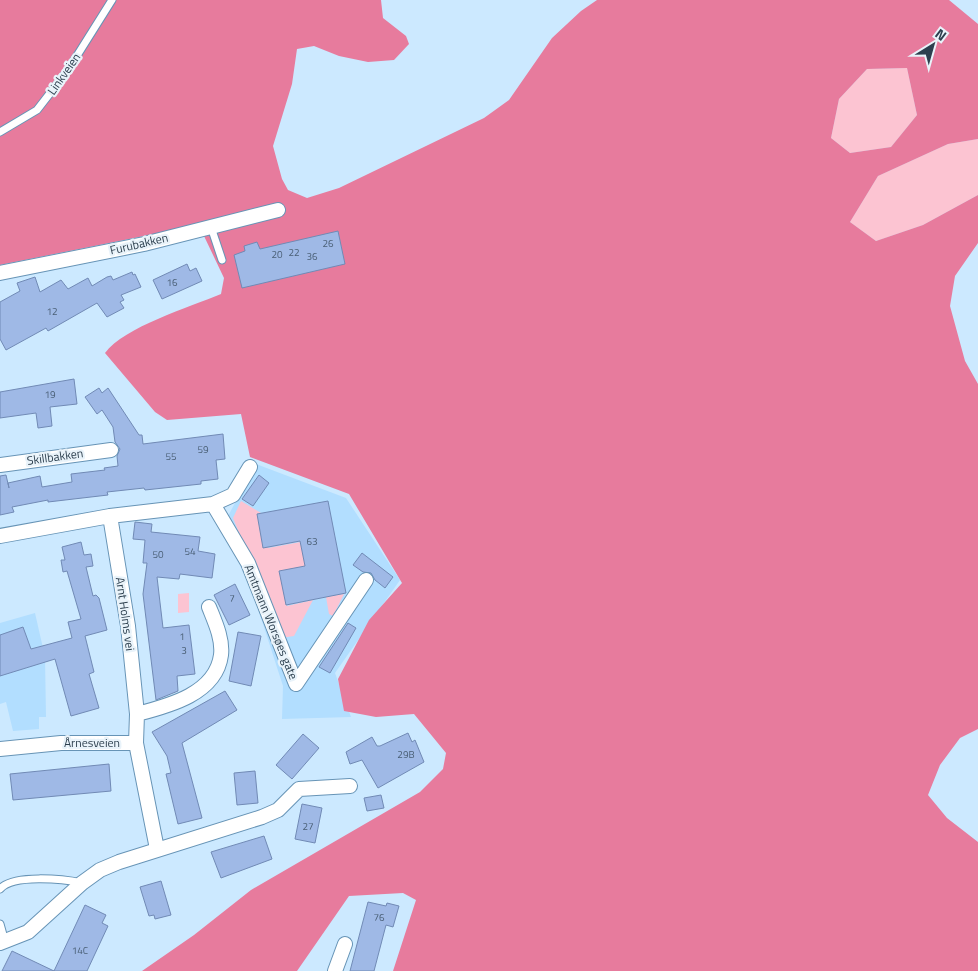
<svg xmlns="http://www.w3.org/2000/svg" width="978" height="971" font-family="'Titillium Web',sans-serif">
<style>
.built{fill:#b2deff}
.green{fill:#fcc4d2}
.forest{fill:#e77b9d;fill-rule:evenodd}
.building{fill:#9fb9e6;stroke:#718ab5}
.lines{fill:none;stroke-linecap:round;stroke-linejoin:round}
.service-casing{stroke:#6794b6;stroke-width:9}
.minor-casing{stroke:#6794b6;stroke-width:16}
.service{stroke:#fff;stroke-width:7}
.minor{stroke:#fff;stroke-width:14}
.labels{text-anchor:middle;stroke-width:4.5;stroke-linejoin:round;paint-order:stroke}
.number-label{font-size:10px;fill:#495e74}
.street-label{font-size:12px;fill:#2c3f4e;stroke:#e9f3fa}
</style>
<rect width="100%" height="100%" fill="#cce9ff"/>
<path class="built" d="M256,464L346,498L400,580L335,673L351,717L282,719L283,686L228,516Z
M35,613L45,657L46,717H39V729L13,731L6,702L0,704V623Z"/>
<path class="green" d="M907,68L917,115L891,147L850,153L831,138L839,99L867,69Z
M978,139V195L923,225L876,241L850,222L878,176L948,144Z
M241,501L261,513L268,548L306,541L311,566L281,572L287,606L313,600L294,636L281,638L233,518Z
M189,593V612L178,613V594Z
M344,594L333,616L329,614L326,597Z"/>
<path class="forest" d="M0,0H381L383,18L406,36L409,44L394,60L368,62L339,56L314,46L297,49L292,84L273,146L282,179L288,190L307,198L339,188L484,118L509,100L552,38L581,11L597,0H949L978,24V139L948,144L878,176L850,222L876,241L923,225L978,195V243L955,276L950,306L965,361L978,384V729L960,738L940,765L928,795L947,818L978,842V971H393L416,900L403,893L349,896L297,971H142L194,935L251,890L420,792L443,769L446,753L414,714L376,717L344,711L338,679L369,620L402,583L349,494L250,457L241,414L167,420L155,412L105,353C124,327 190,307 221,294L224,278L204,236L169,231L0,265ZM907,68L917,115L891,147L850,153L831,138L839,99L867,69Z"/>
<path class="building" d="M338,231L345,264L242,288L234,255L245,251L244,246L257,242L260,249Z
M187,264L190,271L196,268L202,281L162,299L153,280Z
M132,272L133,275L135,274L141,287L121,295L124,300L120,302L124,308L107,317L97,303L48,331L46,328L6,350L0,339V302L20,291L17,283L35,277L40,292L61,280L68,289L88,278L92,286L107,277L111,276L113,280Z
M74,379L77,404L50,407L52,426L38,428L36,413L0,418V392Z
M99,388L102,393L108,388L139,435H142L143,444L223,434L225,459L216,460L218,479L201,481V484L145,490L144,488L107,492L108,495L48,502V500L12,507L14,512L0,515V476L6,475L9,488L8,483L40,476L42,487L72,482L71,474L105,470L104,468L118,466L117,456L120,449L115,442L113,427L102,410L97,414L85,397Z
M259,475L269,483L253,506L242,499Z
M328,501L346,593L286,605L279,571L305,566L300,541L263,548L257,514Z
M135,522L152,524L151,532L200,537L198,551L215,554L212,578L180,574L179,579L157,577L163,628L189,625L195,674L177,676L178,691L156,700L143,594L147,563H143L145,540L133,539Z
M81,542L84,555L91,554L93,566L86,567L93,596L96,595L99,598L107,630L85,636L94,672L89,674L99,708L71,716L55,659L0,676V635L23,627L31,649L72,638L68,622L81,619L67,571L63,572L61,560H65L62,547Z
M362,553L393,577L385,588L375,580L371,573L363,572L353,565Z
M235,584L250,615L229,625L214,595Z
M348,623L356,628L330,673L319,667Z
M238,632L261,636L251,686L229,681Z
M225,691L237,710L182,743L202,818L178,824L166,774L171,773L167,756L152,732Z
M408,733L412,742L415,740L424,762L378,788L362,760L350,764L346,752L372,737L377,746H380Z
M303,734L319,748L292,779L276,765Z
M109,764L111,791L13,800L10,774Z
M255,771L258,803L237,805L234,773Z
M381,795L384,808L367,811L364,798Z
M302,804L322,808L315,843L295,839Z
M264,836L272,859L221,878L211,852Z
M161,881L171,915L155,919L154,915L149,916L140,887Z
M368,902L386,906L387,903L399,906L393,927L386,925L374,971H350Z
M85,905L106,915L102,923L108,926L87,971H2L12,951L54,971Z"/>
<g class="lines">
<defs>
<path id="service" d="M0,132L37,110L68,70L112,0
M211,227L222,260
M0,889C13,874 63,879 82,883
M0,924L5,942"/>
<path id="minor" d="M0,273L144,244L278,210
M0,465L111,450
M213,504L248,563L296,684L366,580
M110,516L128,626L137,714L136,743L157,849
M0,536L110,516L213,504L233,495L250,467
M137,714C168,706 216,694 221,655C223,639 215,622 209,607
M0,749L61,743H136
M0,943L28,932L82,883L100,870L119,862L262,817L278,810L299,789L350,786
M335,971L345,944"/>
</defs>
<use href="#service" class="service-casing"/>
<use href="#minor" class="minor-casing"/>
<use href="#service" class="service"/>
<use href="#minor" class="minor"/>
</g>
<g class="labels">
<g class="number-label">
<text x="328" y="247">26</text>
<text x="294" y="256">22</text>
<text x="277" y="258">20</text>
<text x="312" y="260">36</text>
<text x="172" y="286">16</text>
<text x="52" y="315">12</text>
<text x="50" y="398">19</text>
<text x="203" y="453">59</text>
<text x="171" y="460">55</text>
<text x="312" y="545">63</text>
<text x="190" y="555">54</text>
<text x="158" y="558">50</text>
<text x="232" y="602">7</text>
<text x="182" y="640">1</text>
<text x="184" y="654">3</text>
<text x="406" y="758">29B</text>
<text x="308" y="830">27</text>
<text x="379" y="921">76</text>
<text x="80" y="954">14C</text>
</g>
<g class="street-label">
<text transform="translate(64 74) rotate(-55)" y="4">Linkveien</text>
<text transform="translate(139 244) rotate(-13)" y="4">Furubakken</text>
<text transform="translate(55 457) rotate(-8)" y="4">Skillbakken</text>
<text transform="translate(125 614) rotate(82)" y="4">Arnt Holms vei</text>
<text transform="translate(271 622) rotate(68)" y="4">Amtmann Worsøes gate</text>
<text x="92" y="747">Årnesveien</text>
</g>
</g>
<g transform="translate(933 45) rotate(37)" stroke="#e9f3fa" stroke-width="4" paint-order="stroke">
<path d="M0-4L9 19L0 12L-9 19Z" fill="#2c3f4e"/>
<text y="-8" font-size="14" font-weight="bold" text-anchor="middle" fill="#2c3f4e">N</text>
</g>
</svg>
